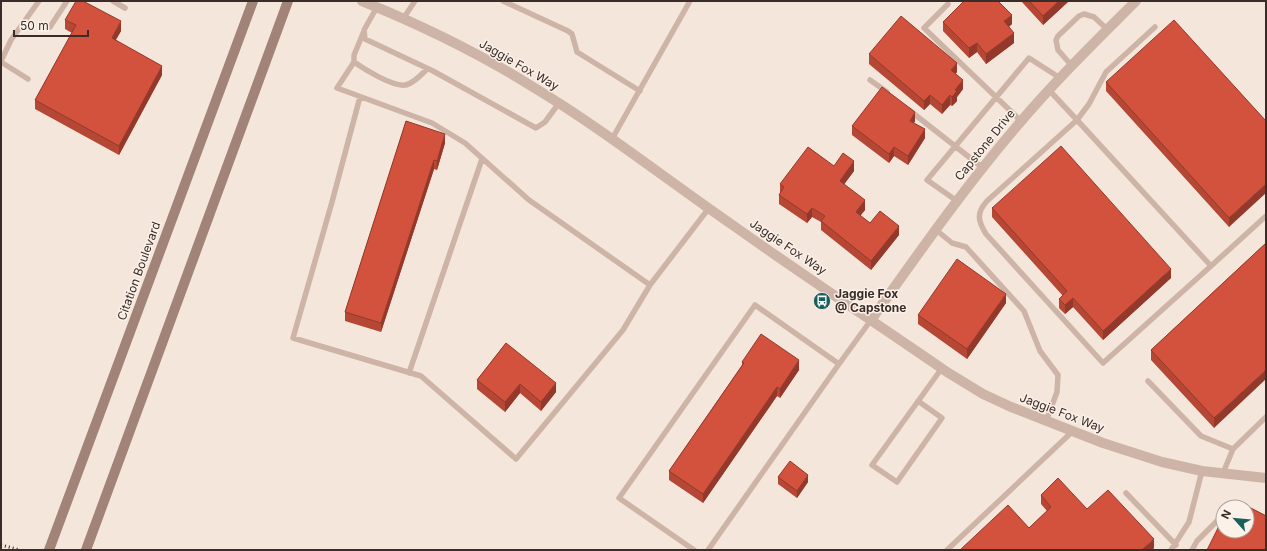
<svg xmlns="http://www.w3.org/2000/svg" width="1267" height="551" font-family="Inter,sans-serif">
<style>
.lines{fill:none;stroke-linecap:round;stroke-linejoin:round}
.lane{stroke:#ceb4a6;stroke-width:5.5}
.street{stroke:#ceb4a6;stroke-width:10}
.secondary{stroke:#a28377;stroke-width:10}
.rail{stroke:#3a2c28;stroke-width:3;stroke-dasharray:1 3;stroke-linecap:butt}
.wall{fill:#b54734}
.shaded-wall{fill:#93392b}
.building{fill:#d2523d;stroke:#93392b}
.labels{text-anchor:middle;stroke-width:3;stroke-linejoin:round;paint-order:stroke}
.street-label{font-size:12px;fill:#3a2c28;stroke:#fbf1e9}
.poi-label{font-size:12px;font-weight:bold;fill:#3a2c28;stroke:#fbf1e9;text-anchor:start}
</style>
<rect width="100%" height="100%" fill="#f5e6dc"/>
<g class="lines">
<path class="lane" d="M113,1L125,8
M503,1L568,31L572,34L577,52L640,91
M948,4L924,28L1021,121
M377,7L364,30L365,39L433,71L536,128L545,122L559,103
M403,19L415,1
M50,27L67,1
M364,31L354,55V62C364,69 393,87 405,85C413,84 422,74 427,69
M1,61L11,40L39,1
M1,62L28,79
M354,62L337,88L432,123L465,143L529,200L650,285L709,208
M1072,66L1058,50L1056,40L1058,36L1079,16L1084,14L1094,17L1108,30
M870,80L887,92
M1049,90L1077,120L1211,266L1103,363L986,234C978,221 976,213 987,201L1077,120L1089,104L1106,72L1155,27
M360,97L332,202L293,338L421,376L516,459L623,330L650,285
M909,110L983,168
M612,139L690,1
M957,201L927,180L1029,58L1060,78
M935,229L952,243L966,247L1024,311L1040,351L1058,375L1057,392L1046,421
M1211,266L1266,216
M839,364L871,320
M409,373L482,159
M1148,381L1201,436L1233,449
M918,401L942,418L897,482L872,465L942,368
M1223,473L1233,449L1266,417
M1126,493L1176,545
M1242,507H1243
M1247,509L1266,518
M694,550L619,498L755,305L839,364L708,550
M947,550L1073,431
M1171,550L1189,522L1202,471
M1192,550L1197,541L1223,515"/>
<path class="street" d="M362,1C421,25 479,53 533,87C603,129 667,180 734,226C804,276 876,323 947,372L983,394L1011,407L1103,443L1162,462L1202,471L1266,478
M871,320C918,254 964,188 1017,126C1054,82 1095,42 1136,1"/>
<path class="secondary" d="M49,550L253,1
M86,550L288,1"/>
<path class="rail" d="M1,545L20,550"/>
</g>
<path class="wall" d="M1021,1H1069L1043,25Z
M65,20L121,31L115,40L162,75L119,155L35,109V100L72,33L65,29Z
M943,22L1012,24L1009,27L1014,43L986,64L977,52L969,58L943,31Z
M869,54L957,72L955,74L963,89L957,97V101L952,106L950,105L942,114L930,104L924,110L869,64Z
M1106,82L1266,121L1229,227L1106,91Z
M406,121L445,143L437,170L434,169L381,332L345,321V312Z
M915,121L914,123L925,138L908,165L894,156L889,163L852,135V126Z
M834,166L854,171L844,184L865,210L860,216L870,223L899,235L871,270L821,230V222L812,217L807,223L779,204V195L780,194V184Z
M992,208L1171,278L1103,340L1073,307L1065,314L1059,308V299L1063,296L992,217Z
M1266,243L1214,428L1151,360V350Z
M1006,303L967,359L918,324V315Z
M506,343L556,392L541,411L520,393L505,412L477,389V380Z
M742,362L799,370L780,398L777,396L703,503L669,480V471L742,365Z
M778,477L808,482L797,498L778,484Z
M1041,495L1087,509L1154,548L1152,550H960L1029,528L1047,511L1041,504Z"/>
<path class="shaded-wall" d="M1059,1H1069L1043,25V16Z
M1012,15V24L1004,30V21Z
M121,21V31L112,47V38Z
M1014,33V43L986,64V54Z
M977,43V52L969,58V48Z
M957,63V72L951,79V70Z
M162,66V75L119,155V146Z
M963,80V89L957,97V101L952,106V97L955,90Z
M930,95V104L924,110V101Z
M950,95V105L942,114V105Z
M915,112V121L910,130V121Z
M925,129V138L908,165V156Z
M445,134V143L437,170V161Z
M894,147V156L889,163V154Z
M434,160V169L381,332V323Z
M854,161V171L840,190V181Z
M1266,184V193L1229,227V218Z
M865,200V210L856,221V212Z
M812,208V217L807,223V214Z
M899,226V235L871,270V261Z
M1171,269V278L1103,340V331Z
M1006,294V303L967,359V349Z
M1073,298V307L1065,314V305Z
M799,360V370L780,398V389Z
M1266,370V379L1214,428V418Z
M556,383V392L541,411V402Z
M520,384V393L505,412V402Z
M777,387V396L703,503V494Z
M808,475V482L797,498V491Z
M1154,539V548L1152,550H1142Z"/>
<path class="building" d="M76,1H83L121,21L112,38L162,66L119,146L35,100L76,25L65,20Z
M964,1H998L1012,15L1004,21L1014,33L986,54L977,43L969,48L943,22Z
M1029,1H1059L1043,16Z
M901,16L957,63L951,70L963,80L955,90L957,91L952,97L950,95L942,105L930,95L924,101L869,54Z
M1174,20L1266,121V184L1229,218L1106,82Z
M882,87L915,112L910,121L925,129L908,156L894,147L889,154L852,126Z
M406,121L445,134L437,161L434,160L381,323L345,312Z
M1061,146L1171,269L1103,331L1073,298L1065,305L1059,299L1067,291L992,208Z
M808,147L834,166L843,153L854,161L840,181L865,200L856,212L870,223L880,211L899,226L871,261L821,221L825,216L812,208L807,214L779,195L784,187L780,184Z
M1266,243V370L1214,418L1151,350Z
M957,259L1006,294L967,349L918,315Z
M761,334L799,360L780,389L777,387L703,494L669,471L744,363L742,362Z
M506,343L556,383L541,402L520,384L505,402L477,380Z
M790,461L808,475L797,491L778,477Z
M1058,478L1087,509L1108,490L1154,539L1142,550H960L1008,505L1029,528L1051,507L1041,495Z
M1249,507L1266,516V550H1207L1223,518V531H1247V513Z"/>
<defs>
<symbol id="bus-disc" viewBox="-11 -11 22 22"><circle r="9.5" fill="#19605d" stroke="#fbf1e9"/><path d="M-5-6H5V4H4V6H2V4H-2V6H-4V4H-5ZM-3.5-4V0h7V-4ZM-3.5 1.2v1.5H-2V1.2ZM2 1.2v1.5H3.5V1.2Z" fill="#fff"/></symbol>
</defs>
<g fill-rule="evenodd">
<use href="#bus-disc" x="812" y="291" width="20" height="20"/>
</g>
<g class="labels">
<g class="street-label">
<text transform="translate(519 65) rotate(30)" y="4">Jaggie Fox Way</text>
<text transform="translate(985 145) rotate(-51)" y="4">Capstone Drive</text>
<text transform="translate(788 247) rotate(34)" y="4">Jaggie Fox Way</text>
<text transform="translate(139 271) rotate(-70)" y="4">Citation Boulevard</text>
<text transform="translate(1062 413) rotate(21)" y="4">Jaggie Fox Way</text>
</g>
<g class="poi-label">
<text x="835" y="298">Jaggie Fox<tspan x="835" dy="14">@ Capstone</tspan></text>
</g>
</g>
<rect width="1267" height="551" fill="none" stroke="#3a2c28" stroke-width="4"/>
<g transform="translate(1235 519) rotate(297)"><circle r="19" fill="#fbf1e9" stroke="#aea29c"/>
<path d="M0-3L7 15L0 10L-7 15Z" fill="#19605d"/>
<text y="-6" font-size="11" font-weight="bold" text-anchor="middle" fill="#3a2c28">N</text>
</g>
<path d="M14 30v6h74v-6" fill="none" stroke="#3a2c28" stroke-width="2"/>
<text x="20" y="30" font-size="12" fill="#3a2c28" stroke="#fbf1e9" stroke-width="3" paint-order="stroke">50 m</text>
</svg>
